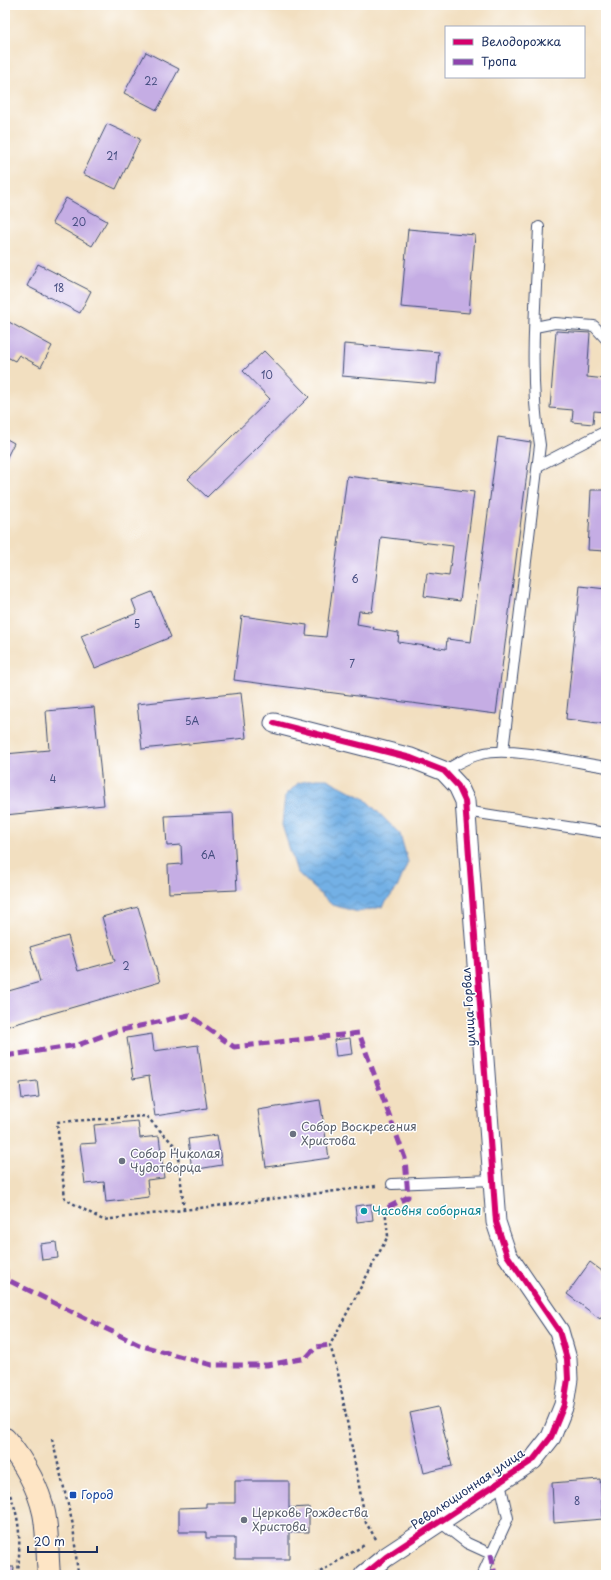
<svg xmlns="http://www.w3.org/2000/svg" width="611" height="1580" font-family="'Playpen Sans',sans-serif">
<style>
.water{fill:url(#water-waves);stroke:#4770a2}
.building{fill:#c5ade4}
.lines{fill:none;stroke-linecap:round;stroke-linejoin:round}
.lane-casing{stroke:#3b496d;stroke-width:12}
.street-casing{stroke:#3b496d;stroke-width:21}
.secondary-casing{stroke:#3b496d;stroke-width:24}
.path{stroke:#3b496d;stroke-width:2.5;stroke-dasharray:3 3;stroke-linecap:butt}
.lane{stroke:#fff;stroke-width:10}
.street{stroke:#fff;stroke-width:19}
.secondary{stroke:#fee5c5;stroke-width:22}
.quiet{stroke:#8e44ad;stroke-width:5;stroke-dasharray:10 5;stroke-linecap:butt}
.cycleway-casing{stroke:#fff;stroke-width:8}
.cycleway{stroke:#d6006c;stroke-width:6}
.worship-dot{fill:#6b7280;stroke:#fff;stroke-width:1.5}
.culture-dot{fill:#0f9aa8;stroke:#fff;stroke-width:1.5}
.transit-dot{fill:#1a4fb4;stroke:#fff;stroke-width:1.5}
.labels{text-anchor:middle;stroke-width:3;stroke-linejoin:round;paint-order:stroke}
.number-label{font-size:10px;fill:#464e80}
.street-label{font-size:12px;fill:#1b2f5e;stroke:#fff}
.worship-label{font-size:12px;fill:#5b616d;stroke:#fff;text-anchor:start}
.culture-label{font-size:12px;fill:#0d838f;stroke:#fff;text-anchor:start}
.transit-label{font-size:12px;fill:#164399;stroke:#fff;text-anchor:start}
</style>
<defs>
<pattern id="water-waves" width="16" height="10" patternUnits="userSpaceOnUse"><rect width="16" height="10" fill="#73b0e5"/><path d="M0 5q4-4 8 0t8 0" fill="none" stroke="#5e90bd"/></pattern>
</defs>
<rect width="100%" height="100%" fill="#fff"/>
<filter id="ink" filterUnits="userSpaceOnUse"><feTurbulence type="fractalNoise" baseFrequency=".025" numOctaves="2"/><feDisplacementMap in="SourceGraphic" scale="8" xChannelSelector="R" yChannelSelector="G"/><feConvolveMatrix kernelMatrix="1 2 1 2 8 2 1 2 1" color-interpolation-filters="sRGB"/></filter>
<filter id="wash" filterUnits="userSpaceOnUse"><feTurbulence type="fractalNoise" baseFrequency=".012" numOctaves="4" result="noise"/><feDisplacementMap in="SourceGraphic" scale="16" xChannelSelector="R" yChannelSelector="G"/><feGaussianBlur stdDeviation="0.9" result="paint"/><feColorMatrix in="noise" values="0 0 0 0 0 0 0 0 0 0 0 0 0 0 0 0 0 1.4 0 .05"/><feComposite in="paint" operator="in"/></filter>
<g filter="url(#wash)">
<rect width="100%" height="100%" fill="#f2dfc0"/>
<path class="water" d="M316,779H327L365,799L400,834L408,862L397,888L382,907L358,912L332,905L297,872L282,825L285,796L298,783Z"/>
<g id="blocks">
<path class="building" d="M146,52L179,69L157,110L124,93Z
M107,124L140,139L116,189L83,174Z
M66,198L107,221L92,246L52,223Z
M408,229L475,235L469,313L401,307Z
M38,264L91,291L80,313L27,286Z
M9,322L52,346L41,367L19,355L15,361L5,356V330Z
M556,331L590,333L587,377L606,379V412L594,411L593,424L572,422L573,410L550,408Z
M344,344L439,352L436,384L342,376Z
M264,351L309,397L207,497L188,479L270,399L243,371Z
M498,437L531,442L496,714L234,680L242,616L307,625L306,635L326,637L347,476L474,492L460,601L424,596L427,573L449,576L453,546L381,537L372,612L359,611L357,624L374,627L373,629L399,633L398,642L446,649L447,639L471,642Z
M5,438L14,443L5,461Z
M591,490H606V551L588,550Z
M580,586L606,589V724L566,719Z
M152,592L171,637L95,668L81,636L137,613L132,600Z
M241,693L246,738L142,749L137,704Z
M94,707L104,805L5,815V754L49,750L46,711Z
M233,813L237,890L169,893L168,865L182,864L181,845L167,846L165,816Z
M138,907L160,982L5,1027V992L40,982L30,947L68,936L78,971L115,961L102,917Z
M152,1034L154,1051L198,1045L207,1108L155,1116L149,1076L133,1079L127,1038Z
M350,1038L352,1054L336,1056L334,1040Z
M37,1081L39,1097L22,1099L20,1083Z
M320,1100L329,1158L266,1167L258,1110Z
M138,1121L140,1138L159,1136L164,1178L147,1180L149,1197L106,1202L104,1182L85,1184L80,1144L96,1143L94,1125Z
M217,1135L222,1165L192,1170L188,1139Z
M371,1204L373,1220L357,1222L355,1206Z
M56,1242L58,1258L42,1260L40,1244Z
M590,1262L606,1274V1311L600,1319L567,1294Z
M438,1407L452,1466L424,1473L410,1413Z
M600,1479L603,1519L554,1523L552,1483Z
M235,1481H289V1508L309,1507V1532H289V1559H235V1538H206V1532H179V1508L206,1507V1503H235Z
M5,1567H14L13,1575H5Z"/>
</g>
</g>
<g filter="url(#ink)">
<use href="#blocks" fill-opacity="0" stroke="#3b496d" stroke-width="1"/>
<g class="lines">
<defs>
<path id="lane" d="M535,327L555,323L594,326L606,339
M538,466L606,431
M503,751L540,445C528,375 536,298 539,227
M444,771C456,764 467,757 481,754C510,746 573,762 606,767
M465,811L606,833
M392,1184L493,1180
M440,1522L467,1543L491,1554
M482,1575L508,1518L500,1483"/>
<path id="street" d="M274,723L411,758L444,771L458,786L465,801L496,1222L507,1255L559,1331L567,1359L568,1379L564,1405L551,1437L533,1460L386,1557L364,1575"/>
<path id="secondary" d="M5,1439C23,1461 38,1485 44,1513C48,1532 47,1555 49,1575"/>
</defs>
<use href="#lane" class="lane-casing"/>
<use href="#street" class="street-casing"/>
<use href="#secondary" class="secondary-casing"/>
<path class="path" d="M184,1209L177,1148L146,1116L57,1122L65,1199L103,1220L376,1186
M52,1439L73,1525L78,1575
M5,1484C22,1517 20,1539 18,1575
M376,1539L366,1523L338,1373L330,1345L388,1236L385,1209
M315,1575L366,1544"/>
<use href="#lane" class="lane"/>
<use href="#street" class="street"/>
<use href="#secondary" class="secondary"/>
<path class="quiet" d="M5,1056L78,1045L113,1032L189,1015L234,1047L359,1033L405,1158L408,1197L385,1209
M5,1254L6,1279L139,1345L212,1365H267L306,1358L316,1347L330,1345
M491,1554L495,1575"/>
<defs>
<path id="cycleway" d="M274,723L411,758L444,771L458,786L465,801L496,1222L507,1255L559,1331L567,1359L568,1379L564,1405L551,1437L533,1460L386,1557L364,1575"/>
</defs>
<use href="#cycleway" class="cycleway-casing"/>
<use href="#cycleway" class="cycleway"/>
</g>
</g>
<g class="worship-dot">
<circle cx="293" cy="1134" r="4"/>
<circle cx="122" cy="1161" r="4"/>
<circle cx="244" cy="1520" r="4"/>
</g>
<circle class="culture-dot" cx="364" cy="1211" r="4"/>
<rect class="transit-dot" x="69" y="1491" width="8" height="8" rx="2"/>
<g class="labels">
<g class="number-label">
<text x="151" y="85">22</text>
<text x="112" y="160">21</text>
<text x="79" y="226">20</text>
<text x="59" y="292">18</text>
<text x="267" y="379">10</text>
<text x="355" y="583">6</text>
<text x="137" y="628">5</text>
<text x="352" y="668">7</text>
<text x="192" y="725">5А</text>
<text x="53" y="783">4</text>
<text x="208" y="859">6А</text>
<text x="126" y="970">2</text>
<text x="577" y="1505">8</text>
</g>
<g class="street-label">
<text transform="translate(469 1007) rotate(-94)" y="4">улица Горвал</text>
<text transform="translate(468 1489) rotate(-34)" y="4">Революционная улица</text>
</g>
<g class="worship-label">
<text x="301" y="1131">Собор Воскресения<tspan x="301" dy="14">Христова</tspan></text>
<text x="130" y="1158">Собор Николая<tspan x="130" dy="14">Чудотворца</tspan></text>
<text x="252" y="1517">Церковь Рождества<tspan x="252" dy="14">Христова</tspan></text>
</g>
<g class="culture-label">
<text x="372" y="1215">Часовня соборная</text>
</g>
<g class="transit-label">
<text x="81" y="1499">Город</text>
</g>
</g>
<rect width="611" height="1580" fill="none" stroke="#fff" stroke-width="20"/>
<rect x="445" y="26" width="140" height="52" fill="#ffffff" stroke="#a4acbf"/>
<rect x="453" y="39" width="20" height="6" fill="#d6006c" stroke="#a4acbf"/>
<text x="481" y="46" font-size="12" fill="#1b2f5e">Велодорожка</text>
<rect x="453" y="59" width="20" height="6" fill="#8e44ad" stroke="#a4acbf"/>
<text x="481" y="66" font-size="12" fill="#1b2f5e">Тропа</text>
<path d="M28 1546v6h69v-6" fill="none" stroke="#1b2f5e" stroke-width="2"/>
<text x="34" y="1546" font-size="12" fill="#1b2f5e" stroke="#ffffff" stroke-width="3" paint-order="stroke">20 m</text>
</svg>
